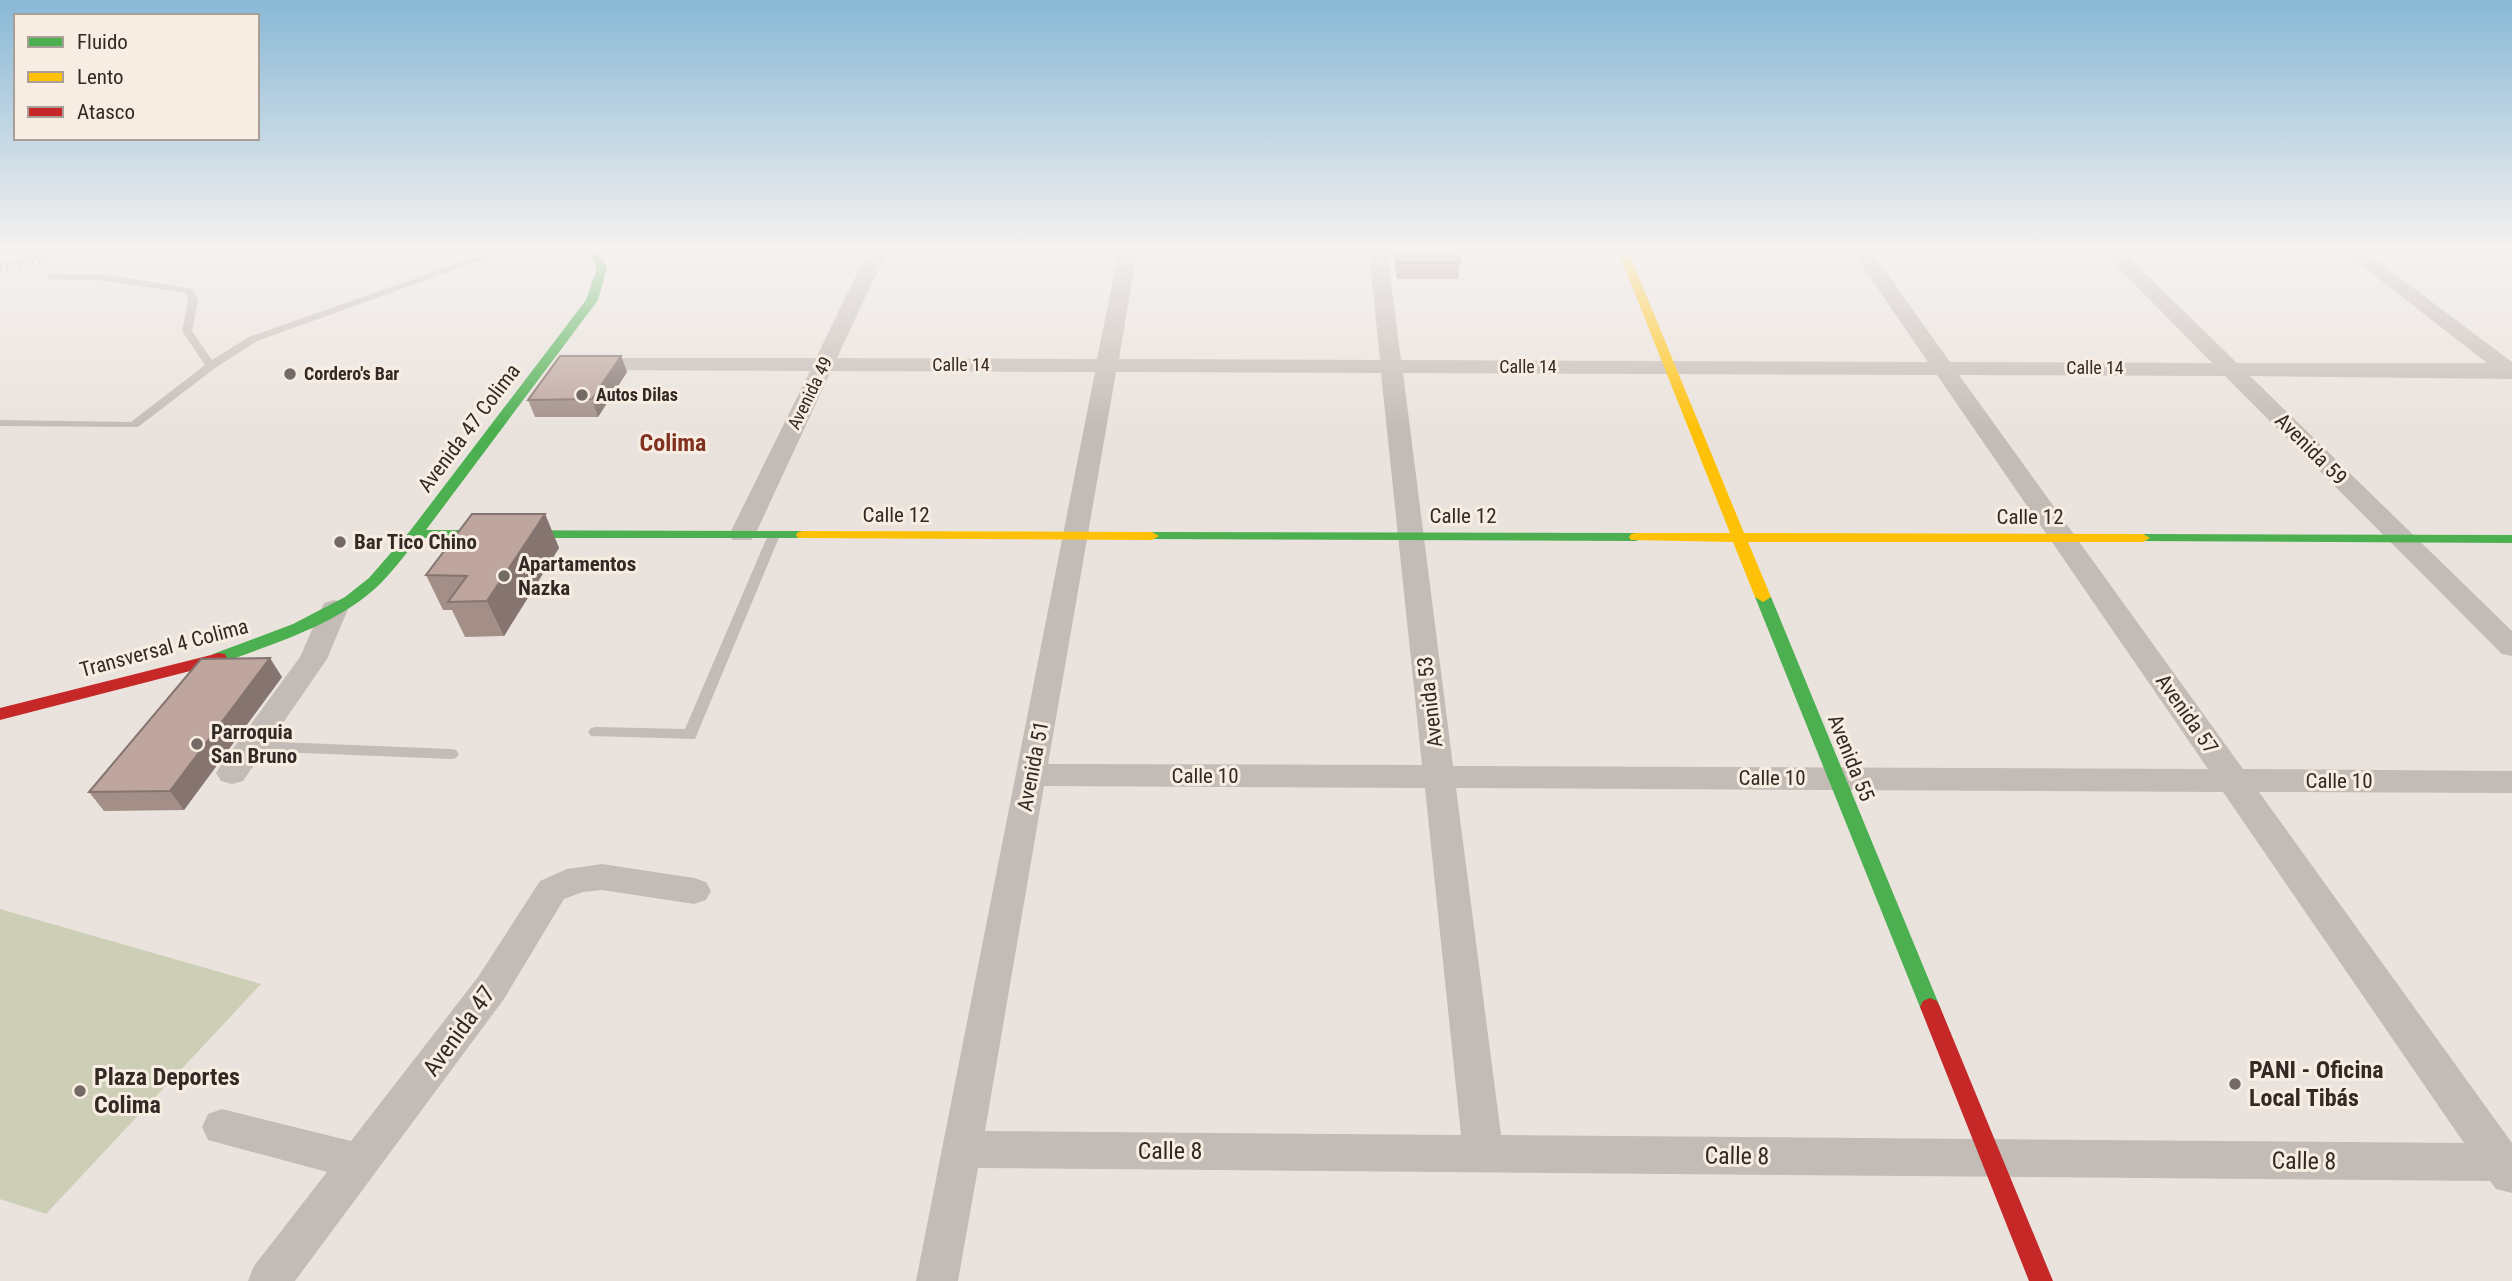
<svg xmlns="http://www.w3.org/2000/svg" width="2512" height="1281" font-family="'Roboto Condensed',sans-serif">
<style>
.green{fill:#cccfb6}
.lines{fill:none;stroke-linecap:round;stroke-linejoin:round}
.path{stroke:#bcb4af;stroke-width:3.5;stroke-dasharray:2.5 2.5;stroke-linecap:butt}
.lane{fill:#c3bbb6;fill-rule:evenodd}
.street{fill:#c3bbb6;fill-rule:evenodd}
.fast{fill:#4caf50;fill-rule:evenodd}
.slow{fill:#ffc107;fill-rule:evenodd}
.jam{fill:#c62828;fill-rule:evenodd}
.rail{stroke:#aaa4a1;stroke-width:4.5;stroke-dasharray:2 4.5;stroke-linecap:butt}
.wall{fill:#a38f88}
.shaded-wall{fill:#85746f}
.building{fill:#bea69e;stroke:#85746f;stroke-width:2}
.poi-dot{fill:#736a65;stroke:#f8ede3;stroke-width:2.5}
.labels{text-anchor:middle;stroke-width:6;stroke-linejoin:round;paint-order:stroke}
.far-street-label{font-size:18px;fill:#332925;stroke:#f8ede3}
.far-poi-label{font-size:18px;font-weight:bold;fill:#332925;stroke:#f8ede3;text-anchor:start}
.street-label{font-size:21px;fill:#332925;stroke:#f8ede3}
.poi-label{font-size:21px;font-weight:bold;fill:#332925;stroke:#f8ede3;text-anchor:start}
.quarter-label{font-size:24px;font-weight:bold;fill:#81311f;stroke:#f8ede3}
.near-street-label{font-size:24px;fill:#332925;stroke:#f8ede3}
.near-poi-label{font-size:24px;font-weight:bold;fill:#332925;stroke:#f8ede3;text-anchor:start}
</style>
<rect width="100%" height="100%" fill="#eae3dd"/>
<path class="green" d="M0,909L261,984L46,1214L0,1199Z"/>
<g class="lines">
<path class="path" d="M0,265L67,251"/>
<path class="lane" d="M493,251H507L257,341L215,368L138,427L0,426V420L131,422L205,365L182,331L188,301L185,293L108,281L51,279L48,278V274L108,275L193,289L198,301L192,331L212,360L249,337Z
M774,531L780,535L695,739L591,736L588,732L591,728L596,727L685,729L768,535Z
M252,741L451,749L456,750L459,754L456,758L451,759L252,751L247,750L244,746L247,742Z"/>
<path class="street" d="M868,251H887L837,358L1097,359L1119,251H1137L1119,359L1380,360L1369,251H1387L1401,360L1928,362L1852,251H1871L1950,362L2212,363L2102,251H2122L2237,363H2487L2343,251H2364L2512,362V379L2250,376L2512,631V656L2502,654L2225,376L1959,375L2243,769L2512,771V793L2259,792L2512,1143V1193L2496,1189L2490,1181L978,1168L958,1281H916L1095,372L831,371L755,535L751,540H733L729,535L810,371L586,370L575,364L586,358H816ZM1116,372L1381,373L1422,765L1048,764ZM1403,373L1937,375L2208,769L1453,766ZM1044,786L1425,788L1461,1135L985,1131ZM1456,788L2223,792L2464,1143L1501,1135Z
M334,600L344,603L348,609L327,659L243,781L232,784L221,781L216,773L221,765L300,657L324,603Z
M602,864L694,878L706,882L711,891L706,900L694,904L602,890L583,892L564,899L504,999L295,1281H248L254,1266L327,1172L208,1140L202,1127L208,1114L222,1109L351,1141L478,977L540,881L567,869Z"/>
<path class="fast" d="M588,251H598L607,268L598,300L426,530L803,531L808,532L810,535L808,538H419C406,553 394,570 380,584C339,624 277,642 225,662H213L211,658L213,654L293,624L345,597L369,578L410,531L586,300L597,268Z
M1152,532L1636,533L1643,537L1636,541L1147,539L1145,536L1147,533Z
M2143,534L2512,535V543L2138,541L2136,538L2138,535Z
M1763,592L1771,597L1940,1007L1937,1013L1930,1016L1923,1013L1920,1007L1755,597Z"/>
<path class="slow" d="M1618,251H1628L1744,533L2143,534L2150,538L2143,542H1748L1771,597L1763,602L1755,597L1733,542L1631,540L1629,537L1631,534L1636,533H1730Z
M803,531L1152,532L1159,536L1152,540L798,538L796,535L798,532Z"/>
<path class="jam" d="M219,653L225,654L227,658L225,662L0,720V708Z
M1930,998L1937,1001L1940,1007L2053,1281H2029L1920,1007L1923,1001Z"/>
<path class="rail" d="M0,269L85,251"/>
</g>
<path class="wall" d="M1393,251H1457L1460,263L1458,279H1397Z
M621,356L627,372L598,417H535L528,400Z
M545,514L559,548L504,636L465,637L452,610H443L426,575Z
M282,677L184,810L104,811L89,792Z"/>
<path class="shaded-wall" d="M621,356L627,372L598,417L592,399Z
M545,514L559,548L504,636L487,601Z
M270,658L282,677L184,810L170,791Z"/>
<path class="building" d="M1396,251H1457L1460,263H1398Z
M560,356H621L592,399L528,400Z
M472,514H545L487,601L448,602L467,576L426,575Z
M270,658L170,791L89,792L201,659Z"/>
<linearGradient id="sky" x2="0" y2="1"><stop stop-color="#88b8d6"/><stop offset="0.58" stop-color="#f6f2f0"/><stop offset="1" stop-color="#f6f2f0" stop-opacity="0"/></linearGradient>
<rect width="2512" height="430" fill="url(#sky)"/>
<g class="poi-dot">
<circle cx="290" cy="374" r="7"/>
<circle cx="582" cy="395" r="7"/>
<circle cx="340" cy="542" r="7"/>
<circle cx="504" cy="576" r="7"/>
<circle cx="197" cy="744" r="7"/>
<circle cx="2235" cy="1084" r="7"/>
<circle cx="80" cy="1091" r="7"/>
</g>
<g class="labels">
<g class="far-street-label">
<text x="961" y="371">Calle 14</text>
<text x="1528" y="373">Calle 14</text>
<text x="2095" y="374">Calle 14</text>
<text transform="translate(810 393) rotate(-64)" y="6">Avenida 49</text>
</g>
<g class="far-poi-label">
<text x="304" y="380">Cordero's Bar</text>
<text x="596" y="401">Autos Dilas</text>
</g>
<g class="street-label">
<text transform="translate(469 428) rotate(-53)" y="7">Avenida 47 Colima</text>
<text transform="translate(2311 449) rotate(45)" y="7">Avenida 59</text>
<text x="896" y="522">Calle 12</text>
<text x="1463" y="523">Calle 12</text>
<text x="2030" y="524">Calle 12</text>
<text transform="translate(164 648) rotate(-15)" y="7">Transversal 4 Colima</text>
<text transform="translate(1430 702) rotate(-97)" y="7">Avenida 53</text>
<text transform="translate(2187 714) rotate(55)" y="7">Avenida 57</text>
<text transform="translate(1851 758) rotate(68)" y="7">Avenida 55</text>
<text transform="translate(1033 766) rotate(-79)" y="7">Avenida 51</text>
<text x="1205" y="783">Calle 10</text>
<text x="1772" y="785">Calle 10</text>
<text x="2339" y="788">Calle 10</text>
</g>
<g class="poi-label">
<text x="354" y="549">Bar Tico Chino</text>
<text x="518" y="571">Apartamentos<tspan x="518" dy="24">Nazka</tspan></text>
<text x="211" y="739">Parroquia<tspan x="211" dy="24">San Bruno</tspan></text>
</g>
<g class="quarter-label">
<text x="673" y="451">Colima</text>
</g>
<g class="near-street-label">
<text transform="translate(459 1031) rotate(-54)" y="8">Avenida 47</text>
<text x="1170" y="1159">Calle 8</text>
<text transform="translate(1737 1156) rotate(1)" y="8">Calle 8</text>
<text transform="translate(2304 1161) rotate(1)" y="8">Calle 8</text>
</g>
<g class="near-poi-label">
<text x="2249" y="1078">PANI - Oficina<tspan x="2249" dy="28">Local Tibás</tspan></text>
<text x="94" y="1085">Plaza Deportes<tspan x="94" dy="28">Colima</tspan></text>
</g>
</g>
<rect x="14" y="14" width="245" height="126" fill="#f8ede3" stroke="#a99f97" stroke-width="2"/>
<rect x="28" y="37" width="35" height="10" fill="#4caf50" stroke="#a99f97" stroke-width="2"/>
<text x="77" y="49" font-size="21" fill="#332925">Fluido</text>
<rect x="28" y="72" width="35" height="10" fill="#ffc107" stroke="#a99f97" stroke-width="2"/>
<text x="77" y="84" font-size="21" fill="#332925">Lento</text>
<rect x="28" y="107" width="35" height="10" fill="#c62828" stroke="#a99f97" stroke-width="2"/>
<text x="77" y="119" font-size="21" fill="#332925">Atasco</text>
</svg>
